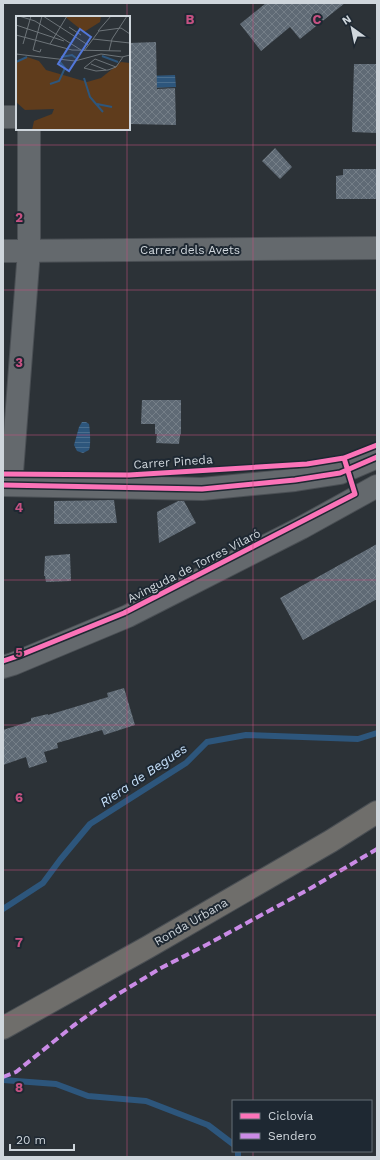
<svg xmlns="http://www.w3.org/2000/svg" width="380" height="1160" font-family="'Work Sans',sans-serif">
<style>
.water{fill:url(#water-rules)}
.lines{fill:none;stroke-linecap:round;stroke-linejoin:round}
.stream{stroke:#2d567c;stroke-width:6}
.building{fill:url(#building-cross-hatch)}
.minor-casing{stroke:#4a4f54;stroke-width:24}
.major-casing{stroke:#4a4f54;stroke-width:24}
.minor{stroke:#64696d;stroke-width:22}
.major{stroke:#6f6e6b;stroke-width:22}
.quiet{stroke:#ca8be6;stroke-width:4;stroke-dasharray:8 4;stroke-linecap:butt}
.cycleway-casing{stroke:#1e2832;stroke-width:8}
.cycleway{stroke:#fb73b8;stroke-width:5}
.grid{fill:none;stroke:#c65182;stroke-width:1;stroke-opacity:0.55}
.labels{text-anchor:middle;stroke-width:4;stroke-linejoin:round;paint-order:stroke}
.street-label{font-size:12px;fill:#cfd6dc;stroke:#1e2832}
.water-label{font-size:13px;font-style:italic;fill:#c6e0fa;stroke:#1e2832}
.inset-river{fill:none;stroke:#2d567c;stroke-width:2}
.inset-road{fill:none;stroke:#6d7479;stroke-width:1}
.view{fill:#5277d9;fill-opacity:0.15;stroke:#5277d9;stroke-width:2}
.inset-edge{fill:none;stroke:#cfd6dc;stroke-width:2}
.grid-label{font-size:13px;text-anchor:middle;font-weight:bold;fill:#c65182;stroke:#1e2832;stroke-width:4;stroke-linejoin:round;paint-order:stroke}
</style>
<defs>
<pattern id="water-rules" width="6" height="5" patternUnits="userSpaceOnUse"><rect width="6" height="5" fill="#2d567c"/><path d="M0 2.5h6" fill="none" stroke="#4a6e8e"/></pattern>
<pattern id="building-cross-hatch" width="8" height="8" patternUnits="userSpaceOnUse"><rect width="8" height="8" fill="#5f6a75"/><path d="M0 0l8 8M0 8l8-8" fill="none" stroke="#757f88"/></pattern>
</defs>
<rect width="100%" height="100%" fill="#2c3237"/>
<path class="water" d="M175,75L176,87L147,88V76Z
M82,422H86L89,424C90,429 91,445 89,450L83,453L77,451L74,445L79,427Z"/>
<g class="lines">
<path class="stream" d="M3,909L43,883L60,860L90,824L186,763L207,742L246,735L358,739L377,733
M3,1080L56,1084L88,1096L146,1101L208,1125L233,1144
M238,1151V1157"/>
</g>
<path class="building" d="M266,3H345L300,39L290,27L261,51L240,24Z
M156,42L157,89L175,88L176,125L131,124V76H129V43Z
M354,64H377V133L352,132Z
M275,148L292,167L280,179L262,161Z
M343,169H377V199H336V176L343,175Z
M142,400H181V434L180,435L179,444L156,443L157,434H155V424H141Z
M114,500L117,523L54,524V501Z
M178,501H184L196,523L159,543L157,512Z
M377,544V599L303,640L280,598Z
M70,554L71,581L46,582L45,576H44L45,556Z
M124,688L135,725L104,735L102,730L57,743L58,748L44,752L47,762L29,768L26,757L3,765V730L31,721V718L48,714V715L108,697L107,693Z"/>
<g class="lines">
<defs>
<path id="minor" d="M3,117H17
M3,251L377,248
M3,485L202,489L295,480L340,473L377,457
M11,485L29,251V129
M3,667L13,664L128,616L301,528L377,486"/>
<path id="major" d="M3,1028L148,947L331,841L377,812"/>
</defs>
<use href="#minor" class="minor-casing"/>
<use href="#major" class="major-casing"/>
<use href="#minor" class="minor"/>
<use href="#major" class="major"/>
<path class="quiet" d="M3,1077L16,1072L73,1026L115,996L161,968L208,944L311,888L377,849"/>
<defs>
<path id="cycleway" d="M3,474L129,475L307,464L344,458L377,445
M3,485L202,489L295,480L340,473L377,457
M3,661L18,656L124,613L355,494L344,458"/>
</defs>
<use href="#cycleway" class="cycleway-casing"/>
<use href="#cycleway" class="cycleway"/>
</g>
<path class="grid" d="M127,3V17M253,3V1101M127,129V1157M3,145H377M3,290H377M3,435H377M3,580H377M3,725H377M3,870H377M3,1015H377M253,1151V1157"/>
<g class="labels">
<g class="street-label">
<text x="190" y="254">Carrer dels Avets</text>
<text transform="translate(173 462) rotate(-4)" y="4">Carrer Pineda</text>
<text transform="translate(194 566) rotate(-27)" y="4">Avinguda de Torres Vilaró</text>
<text transform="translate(191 922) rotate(-30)" y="4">Ronda Urbana</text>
</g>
<g class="water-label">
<text transform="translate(143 775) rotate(-34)" y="5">Riera de Begues</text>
</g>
</g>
<g transform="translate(16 16)">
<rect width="114" height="114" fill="#2c3237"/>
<path d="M48,0H85L84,6L68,16ZM11,41L23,45L30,54L71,66L85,62L105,46L114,47V114H16L18,105L36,98L38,93L9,94L0,86V45Z" fill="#5f3c1c"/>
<path class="inset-river" d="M86,40L102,46M45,41L56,39L60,42M0,46L11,41M68,62L74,81L87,96M34,68L43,65L49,52L43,45M81,88L96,91"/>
<path class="inset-road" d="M3,0L19,5L65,34M27,0L72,29M0,9L48,25M53,11L65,19M82,15L95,0M0,19L56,34L105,35M77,23L114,27M7,28L15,0M34,28L51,0M25,33L24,36L17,34L26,0M68,35L83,15L105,12L114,18M93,35L96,23L111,0M0,38L59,45L85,38L106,41L114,39M75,48L90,54M100,51L79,43L68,52L80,55L92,54L100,51L107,41"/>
<path class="view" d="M64,13L75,21L53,55L42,48Z"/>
<rect width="114" height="114" class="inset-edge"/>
</g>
<g class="grid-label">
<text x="190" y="24">B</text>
<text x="317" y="24">C</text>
<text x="19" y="222">2</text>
<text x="19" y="367">3</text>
<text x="19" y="512">4</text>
<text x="19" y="657">5</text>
<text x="19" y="802">6</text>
<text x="19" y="947">7</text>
<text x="19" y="1092">8</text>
</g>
<rect width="380" height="1160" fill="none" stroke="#cfd6dc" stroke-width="8"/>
<rect x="232" y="1100" width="140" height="52" fill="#1e2832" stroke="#656e76"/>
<rect x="240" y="1113" width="20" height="6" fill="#fb73b8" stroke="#656e76"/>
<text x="268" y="1120" font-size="12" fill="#cfd6dc">Ciclovía</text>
<rect x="240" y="1133" width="20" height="6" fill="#ca8be6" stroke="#656e76"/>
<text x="268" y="1140" font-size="12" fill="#cfd6dc">Sendero</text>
<g transform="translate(352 28) rotate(327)" stroke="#1e2832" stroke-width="3" paint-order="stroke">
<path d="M0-3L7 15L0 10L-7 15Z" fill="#cfd6dc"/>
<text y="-6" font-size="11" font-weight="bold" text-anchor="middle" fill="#cfd6dc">N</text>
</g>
<path d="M10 1144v6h64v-6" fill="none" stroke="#cfd6dc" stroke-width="2"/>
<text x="16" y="1144" font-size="12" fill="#cfd6dc" stroke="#1e2832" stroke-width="3" paint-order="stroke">20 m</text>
</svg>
